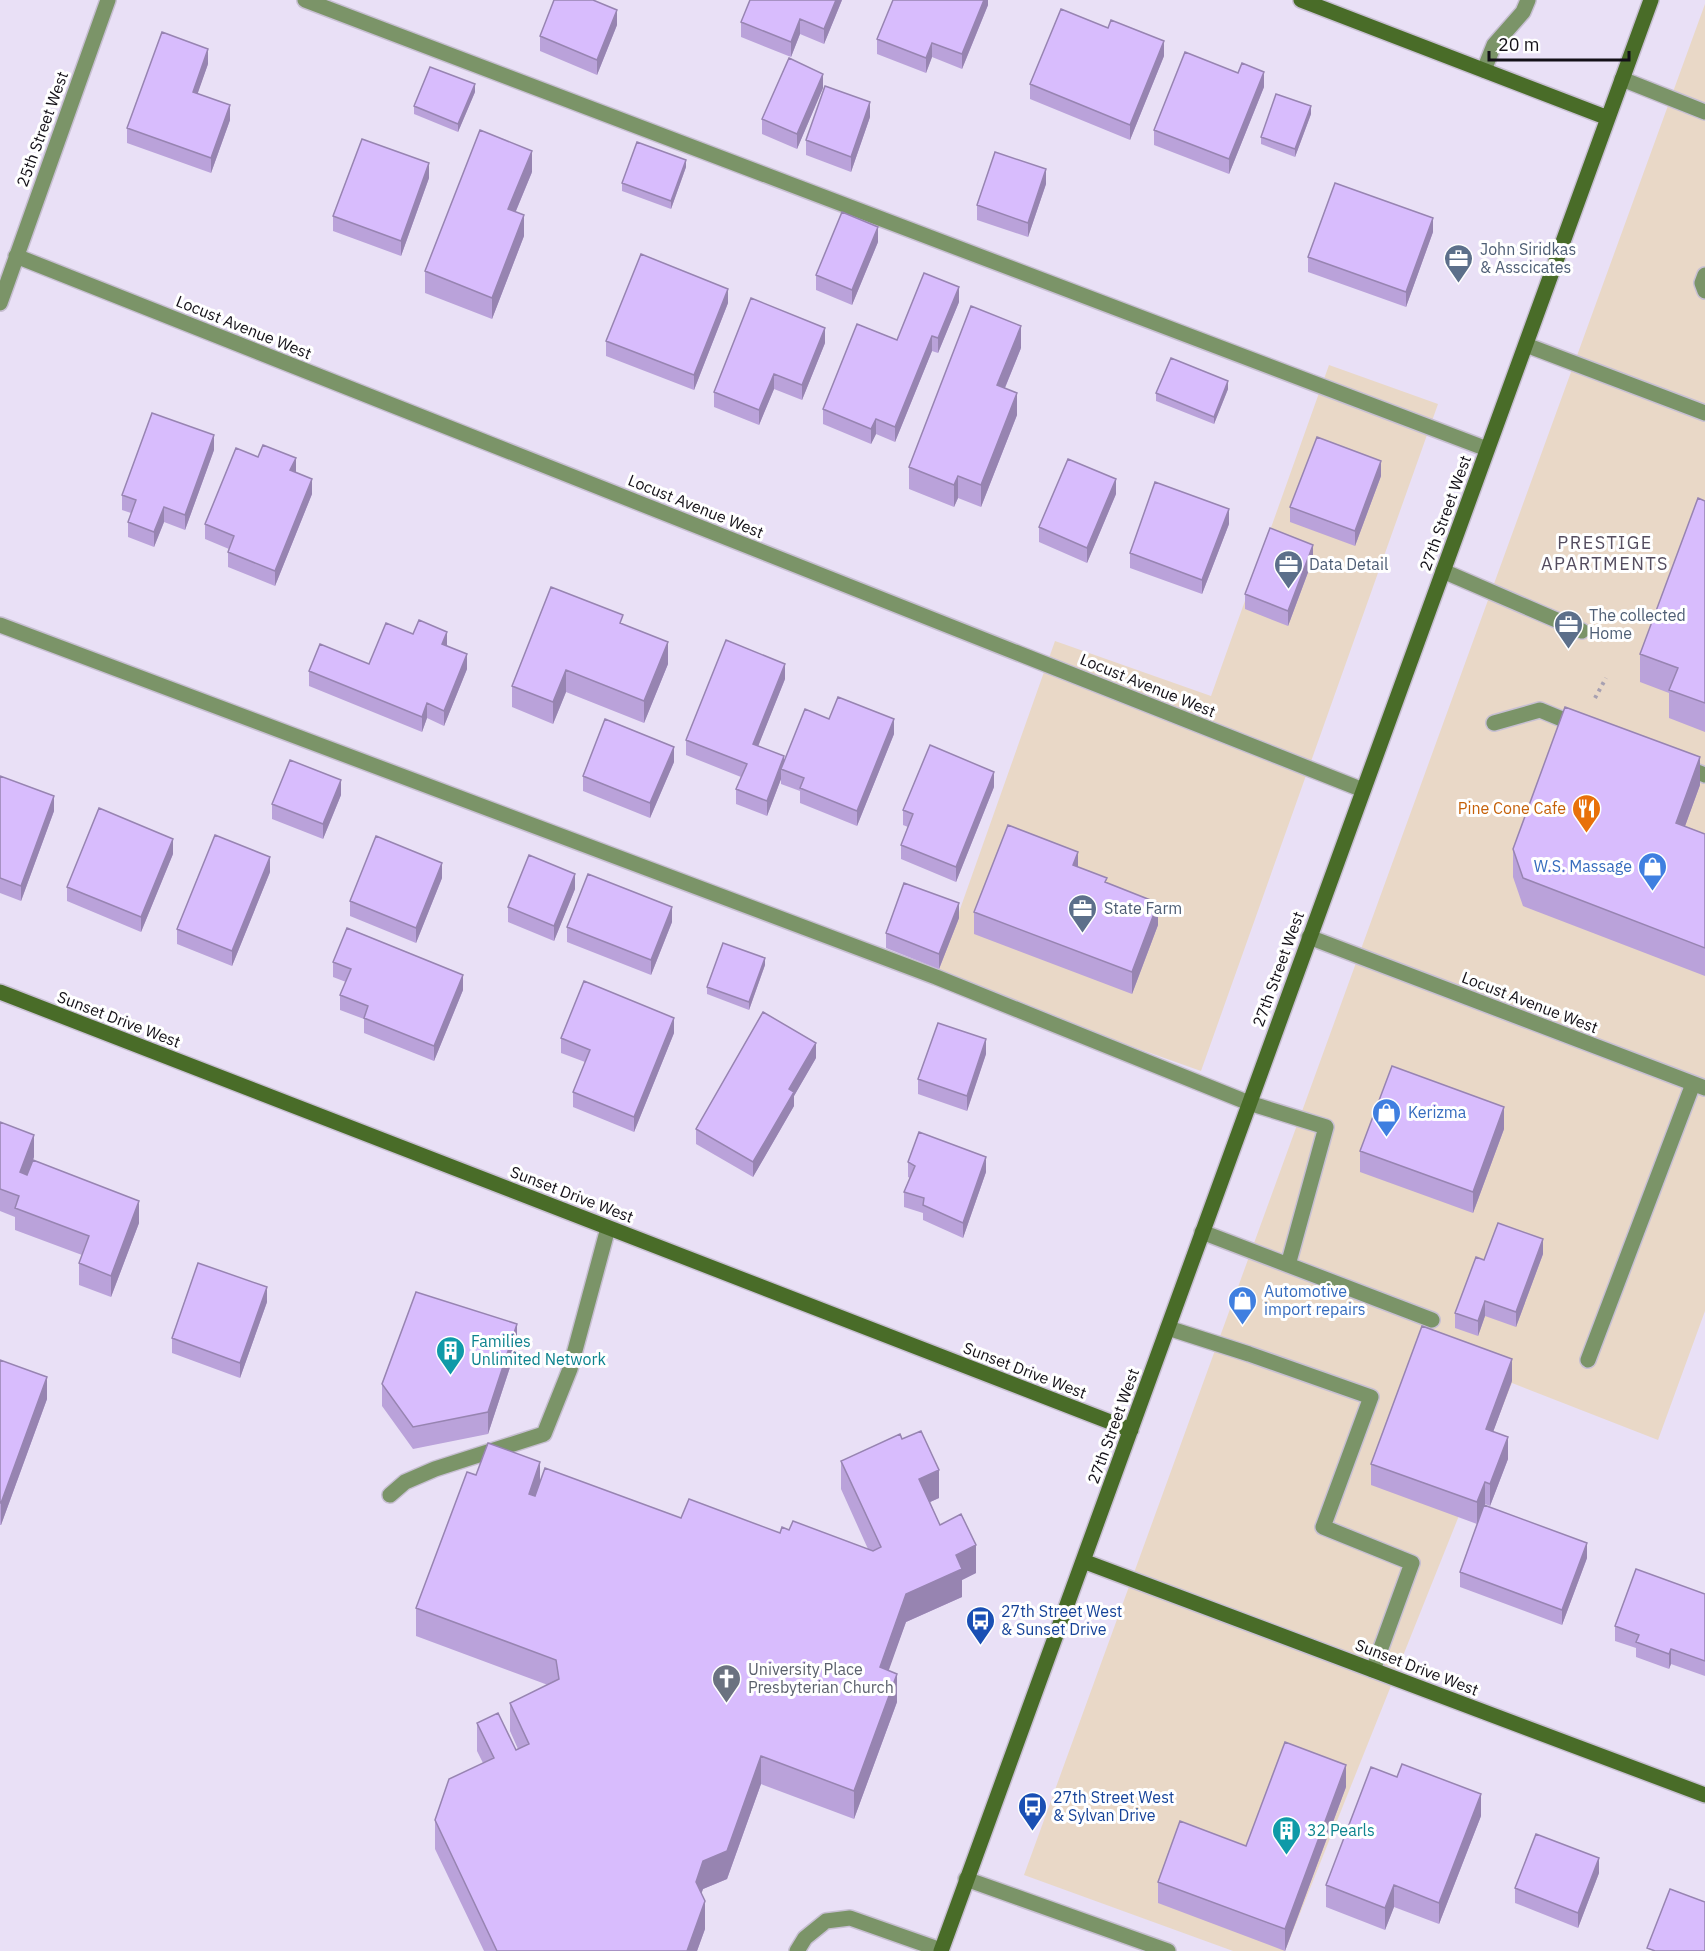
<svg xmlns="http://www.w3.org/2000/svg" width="1705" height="1951" font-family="'IBM Plex Sans',sans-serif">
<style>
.commercial{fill:#e9d8c7}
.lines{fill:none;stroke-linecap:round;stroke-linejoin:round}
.lane-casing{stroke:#c7bfd2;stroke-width:18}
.street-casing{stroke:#c7bfd2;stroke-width:18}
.secondary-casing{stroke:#c7bfd2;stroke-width:18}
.path{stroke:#a7a0b1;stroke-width:4;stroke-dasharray:3 4.5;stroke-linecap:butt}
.lane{stroke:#7b9468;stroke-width:15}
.street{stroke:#7b9468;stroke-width:15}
.secondary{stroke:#496c28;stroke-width:15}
.wall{fill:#baa2da}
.shaded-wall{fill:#9784b1}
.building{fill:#d8bcfd;stroke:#9784b1;stroke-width:1.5}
.labels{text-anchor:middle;stroke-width:6;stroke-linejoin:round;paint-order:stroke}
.street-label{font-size:16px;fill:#131017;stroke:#fff}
.service-label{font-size:16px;fill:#4e5e75;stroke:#fff;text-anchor:start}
.food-label{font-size:16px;fill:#c56008;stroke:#fff;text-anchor:end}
.shop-label{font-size:16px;fill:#366cbe;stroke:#fff;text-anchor:start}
.culture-label{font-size:16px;fill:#0d838f;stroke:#fff;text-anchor:start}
.transit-label{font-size:16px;fill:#164399;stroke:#fff;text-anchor:start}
.worship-label{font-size:16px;fill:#5b616d;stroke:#fff;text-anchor:start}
.neighbourhood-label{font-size:18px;letter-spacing:1.5px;fill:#544c5f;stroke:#fff}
</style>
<rect width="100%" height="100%" fill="#e9e0f6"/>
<path class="commercial" d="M1705,4V1311L1658,1440L1512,1383L1285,1951H1233L1024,1875Z
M1329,365L1438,404L1201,1071L936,977L1055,641L1211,696Z"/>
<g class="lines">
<defs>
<path id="lane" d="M305,0L1487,449
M1484,70L1494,45L1523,12L1528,0
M1622,79L1705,112
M1705,275L1702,283L1705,291
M1443,571L1582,631
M0,625L936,977L1249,1103L1326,1127L1288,1265
M1494,723L1540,710L1579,726
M1682,766L1705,775
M1202,1232L1432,1320
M1168,1328L1249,1354L1371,1397L1323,1527L1412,1563L1373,1670
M1588,1360L1693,1084
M390,1495L405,1482L435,1469L544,1434L570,1369L608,1228
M966,1879L1168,1951
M797,1951L805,1938L826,1921L850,1918L941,1950"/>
<path id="street" d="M16,256L1363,790
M0,303L108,0
M1526,345L1705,413
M1309,937L1705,1088"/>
<path id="secondary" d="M1301,0L1608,118
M0,992L1131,1430
M1083,1561L1705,1795
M941,1951L1651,0"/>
</defs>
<use href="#lane" class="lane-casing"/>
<use href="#street" class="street-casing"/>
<use href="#secondary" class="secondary-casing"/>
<path class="path" d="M1595,698L1606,678"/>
<use href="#lane" class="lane"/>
<use href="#street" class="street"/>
<use href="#secondary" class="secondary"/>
</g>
<path class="wall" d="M842,0L824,44L800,34L791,57L741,37V22Z
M988,0V5L962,69L932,57L926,73L877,54V39Z
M617,25L597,75L540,51V36Z
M1164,56L1130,140L1030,99V84Z
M208,64L197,94L230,120L211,173L127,143V128Z
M1238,73L1264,87L1229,174L1154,145V130Z
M823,88L797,149L762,134V119Z
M475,92L458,132L414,114V106Z
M1311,114L1295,157L1261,144V137Z
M870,117L851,172L806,155V140Z
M686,167L671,209L622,191V183Z
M532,172L516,211L524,236L492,319L425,293V271Z
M429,178L401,256L333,231V216Z
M1046,184L1028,237L977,220V205Z
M1433,232L1406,307L1308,272V257Z
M878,242L852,305L816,290V275Z
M959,302L938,353L932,351L895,442L876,434L871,444L823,424V409L897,340Z
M728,303L694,390L606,356V341Z
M825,343L802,400L774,389L759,425L714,407V392Z
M1021,348L1005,388L1017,415L981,507L958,498L954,507L909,489V467Z
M1228,389L1214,424L1156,401V393Z
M214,450L185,530L164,522L154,547L128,537V522L131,513L122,510V495Z
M296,472L312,494L275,586L228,567V552L229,549L205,539V524Z
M1381,476L1355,546L1290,522V507Z
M1116,494L1087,563L1039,542V527Z
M1705,501V732L1669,718V693L1640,682V654Z
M1229,524L1202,594L1130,568V553Z
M1313,559L1288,626L1245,609V594Z
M623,624L668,664L644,723L566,692L553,724L512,707V686Z
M413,634L447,645L467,669L444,726L427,718L422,732L309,686V671L369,664Z
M785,679L758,746L784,761L829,719L894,734L857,826L800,803V791L781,784V779L767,816L736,804V789L741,777L686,755V740Z
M674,762L650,818L583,791V776Z
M0,776L54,811L21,901L0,893Z
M1700,785L1685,826L1705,834V976L1523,906L1513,877V849Z
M994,787L956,882L901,859V845L908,827L903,825V810Z
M341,795L323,839L272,819V804Z
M173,854L141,932L67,901V887Z
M270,872L232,966L177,944V929Z
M442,878L416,943L350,916V901Z
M1107,883L1158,925L1132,994L974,934V912Z
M575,889L554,941L508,922V907Z
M959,918L939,969L886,948V933Z
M672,922L651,975L567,942V927Z
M333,962L463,990L434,1061L364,1033V1019L340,1010V995L346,982L333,977Z
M765,965L749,1010L707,994V987Z
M674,1033L634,1132L573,1107V1092L585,1062L561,1053V1038Z
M986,1054L967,1111L918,1094V1079Z
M816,1058L794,1096V1106L753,1177L696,1144V1129Z
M0,1122L34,1157L33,1160L139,1223L111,1297L79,1285V1263L82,1255L15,1230V1217L0,1211Z
M1504,1129L1473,1213L1360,1172V1151Z
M908,1162L986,1172L963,1238L923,1220V1213L904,1207V1192L910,1178L908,1177Z
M1543,1254L1516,1327L1485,1316L1478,1336L1455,1328V1313L1484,1260Z
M267,1302L240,1378L172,1353V1338Z
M517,1346L488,1434L413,1449L382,1406V1384Z
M0,1360L47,1399L1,1525H0Z
M1512,1381L1493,1432L1508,1459L1490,1506L1485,1504L1477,1524L1371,1485V1464Z
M902,1439L939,1498L930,1502L940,1525L976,1573L962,1580V1597L906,1622L888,1670L897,1702L854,1819L761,1784L727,1879L703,1889L701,1893L705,1929L697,1951H484L435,1849V1820L483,1763L477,1751V1723L516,1750L518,1749L510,1731V1703L548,1685L416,1636V1608L540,1482L681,1518L780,1533L789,1530L868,1549L841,1489V1461Z
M1587,1558L1562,1625L1460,1587V1572Z
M1705,1594V1676L1671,1664L1669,1669L1636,1657V1648L1615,1641V1626Z
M1346,1787L1285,1951L1158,1903V1882L1246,1846Z
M1481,1816L1439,1924L1394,1907L1385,1930L1326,1907V1885Z
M1599,1873L1578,1928L1515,1903V1888Z"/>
<path class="shaded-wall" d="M836,0H842L824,44V29Z
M984,0H988V5L962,69V54Z
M617,10V25L597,75V60Z
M800,19V34L791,57V42Z
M1164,41V56L1130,140V125Z
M932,43V57L926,73V58Z
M208,49V64L193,107V92Z
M1264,72V87L1229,174V159Z
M823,74V88L797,149V134Z
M475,84V92L458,132V124Z
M870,102V117L851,172V157Z
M230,105V120L211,173V158Z
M1311,106V114L1295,157V149Z
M532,151V172L508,230V209Z
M686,160V167L671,209V201Z
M429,163V178L401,256V241Z
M1046,169V184L1028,237V223Z
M524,215V236L492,319V298Z
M1433,218V232L1406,307V292Z
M878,227V242L852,305V290Z
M959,287V302L938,353V338Z
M728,289V303L694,390V375Z
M1021,326V348L997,407V385Z
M825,328V343L802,400V385Z
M932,336V351L895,442V427Z
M774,374V389L759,425V410Z
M1228,381V389L1214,424V417Z
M1017,393V415L981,507V485Z
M876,419V434L871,444V429Z
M214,435V450L185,530V515Z
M296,458V473L290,470Z
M1381,461V476L1355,546V531Z
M958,476V498L954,507V485Z
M312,479V494L275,586V571Z
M1116,479V494L1087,563V548Z
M164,507V522L154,547V532Z
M1229,509V524L1202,594V580Z
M1313,545V559L1288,626V611Z
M447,632V647L442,644Z
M668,642V664L644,723V701Z
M467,654V669L444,726V711Z
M785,664V679L753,759V744Z
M566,670V692L553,724V702Z
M427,703V718L422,732V717Z
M894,719V734L857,826V811Z
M674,747V762L650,818V803Z
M784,756V770L781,769V779L767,816V801Z
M1700,757V785L1676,851V823Z
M994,772V787L956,882V867Z
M341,780V795L323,839V824Z
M54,796V811L21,901V886Z
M173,839V854L141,932V917Z
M1078,852V874L1073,865Z
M270,857V872L232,966V951Z
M442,863V878L416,943V928Z
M575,874V889L554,941V926Z
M959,903V918L939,969V954Z
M1158,903V925L1132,994V972Z
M672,907V922L651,975V960Z
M765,958V965L749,1010V1002Z
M463,975V990L434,1061V1046Z
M674,1018V1033L634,1132V1117Z
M986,1039V1054L967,1111V1096Z
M816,1043V1058L794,1096V1106L753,1177V1162L789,1089Z
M1504,1107V1129L1473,1213V1192Z
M34,1135V1157L20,1194V1172Z
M986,1157V1172L963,1238V1223Z
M139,1201V1223L111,1297V1276Z
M1543,1239V1254L1516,1327V1312Z
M267,1287V1302L240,1378V1363Z
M1485,1301V1316L1478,1336V1321Z
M517,1324V1346L488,1434V1412Z
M1512,1359V1381L1486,1451V1429Z
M47,1377V1399L1,1525V1503Z
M1508,1437V1459L1490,1506V1484Z
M540,1462V1490L529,1522V1494Z
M939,1470V1498L919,1507V1479Z
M1485,1482V1504L1477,1524V1502Z
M1587,1543V1558L1562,1625V1610Z
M976,1545V1573L962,1580V1597L906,1622L880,1695V1667L906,1594L956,1555Z
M1671,1649V1664L1669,1669V1654Z
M897,1674V1702L854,1819V1791Z
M761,1756V1784L727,1879L703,1889L696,1910V1882L703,1861Z
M1346,1765V1787L1285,1951V1929Z
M1481,1794V1816L1439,1924V1903Z
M1599,1858V1873L1578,1928V1913Z
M1394,1885V1907L1385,1930V1908Z
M705,1901V1929L697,1951H687Z"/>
<path class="building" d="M554,0H593L617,10L597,60L540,36Z
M750,0H836L824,29L800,19L791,42L741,22Z
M893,0H984L962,54L932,43L926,58L877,39Z
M1061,9L1108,28L1111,20L1164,41L1130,125L1030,84Z
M162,32L208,49L193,92L230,105L211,158L127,128Z
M1185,52L1238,73L1242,63L1264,72L1229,159L1154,130Z
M789,58L823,74L797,134L762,119Z
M430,67L475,84L458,124L414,106Z
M825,86L870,102L851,157L806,140Z
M1276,94L1311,106L1295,149L1261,137Z
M480,130L532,151L508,209L524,215L492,298L425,271Z
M362,139L429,163L401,241L333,216Z
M637,142L686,160L671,201L622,183Z
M995,152L1046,169L1028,223L977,205Z
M1335,183L1433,218L1406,292L1308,257Z
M842,212L878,227L852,290L816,275Z
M641,254L728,289L694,375L606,341Z
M924,273L959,287L938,338L932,336L895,427L876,419L871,429L823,409L857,324L897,340Z
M751,298L825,328L802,385L774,374L759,410L714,392Z
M971,306L1021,326L997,385L1017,393L981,485L958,476L954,485L909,467Z
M1171,358L1228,381L1214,417L1156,393Z
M152,413L214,435L185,515L164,507L154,532L128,522L136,500L122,495Z
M1317,437L1381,461L1355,531L1290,507Z
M263,445L296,458L290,470L312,479L275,571L228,552L234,536L205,524L236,448L258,457Z
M1068,459L1116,479L1087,548L1039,527Z
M1155,482L1229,509L1202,580L1130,553Z
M1698,498L1705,501V703L1669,690L1678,668L1640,654Z
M1270,528L1313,545L1288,611L1245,594Z
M551,587L623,615L620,623L668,642L644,701L566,670L553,702L512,686Z
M419,620L447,632L442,644L467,654L444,711L427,703L422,717L309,671L320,644L369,664L386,623L413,634Z
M726,640L785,664L753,744L784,756L767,801L736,789L747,764L686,740Z
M838,697L894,719L857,811L800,788L804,778L781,769L805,709L829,719Z
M1565,707L1700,757L1676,823L1705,834V948L1523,878L1513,849Z
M605,719L674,747L650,803L583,776Z
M930,745L994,772L956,867L901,845L913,814L903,810Z
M290,760L341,780L323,824L272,804Z
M0,776L54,796L21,886L0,878Z
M99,808L173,839L141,917L67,887Z
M1008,825L1078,852L1073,865L1107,878L1105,882L1158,903L1132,972L974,912Z
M215,835L270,857L232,951L177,929Z
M376,836L442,863L416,928L350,901Z
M529,855L575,874L554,926L508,907Z
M588,874L672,907L651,960L567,927Z
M904,883L959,903L939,954L886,933Z
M347,928L463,975L434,1046L364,1018L368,1006L340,995L351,969L333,962Z
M723,943L765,958L749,1002L707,987Z
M584,981L674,1018L634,1117L573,1092L590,1050L561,1038Z
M763,1012L816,1043L789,1089L794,1092L753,1162L696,1129Z
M938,1023L986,1039L967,1096L918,1079Z
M1392,1066L1504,1107L1473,1192L1360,1151Z
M0,1122L34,1135L20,1172L27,1175L33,1160L139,1201L111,1276L79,1263L89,1236L15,1208L19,1196L0,1189Z
M919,1132L986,1157L963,1223L923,1205L924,1198L904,1192L915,1166L908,1162Z
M1498,1223L1543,1239L1516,1312L1485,1301L1478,1321L1455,1313L1476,1257L1484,1260Z
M198,1263L267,1287L240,1363L172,1338Z
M416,1292L517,1324L488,1412L413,1427L382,1384Z
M1422,1326L1512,1359L1486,1429L1508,1437L1490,1484L1485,1482L1477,1502L1371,1464Z
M0,1360L47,1377L1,1503H0Z
M921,1431L939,1470L919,1479L940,1525L961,1514L976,1545L956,1555L962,1569L906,1594L880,1667L897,1674L854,1791L761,1756L727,1851L703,1861L696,1882L705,1901L687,1951H497L435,1820L449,1779L494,1758L477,1723L498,1713L516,1750L529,1744L510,1703L559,1679L556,1660L416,1608L467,1472L476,1475L488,1443L540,1462L529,1494L535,1496L545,1468L681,1518L689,1499L780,1533L782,1527L789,1530L793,1521L873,1551L881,1547L841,1461L900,1434L902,1439Z
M1484,1505L1587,1543L1562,1610L1460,1572Z
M1636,1569L1705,1594V1661L1671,1649L1669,1654L1636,1642L1639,1635L1615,1626Z
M1285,1742L1346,1765L1285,1929L1158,1882L1180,1821L1246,1846Z
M1402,1764L1481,1794L1439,1903L1394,1885L1385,1908L1326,1885L1371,1767L1397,1777Z
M1536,1834L1599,1858L1578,1913L1515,1888Z
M1670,1889L1705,1902V1951H1655L1647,1948Z"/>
<defs>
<symbol id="office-pin" viewBox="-11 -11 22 30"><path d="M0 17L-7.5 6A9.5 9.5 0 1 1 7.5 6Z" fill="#5c6f8a" stroke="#fff"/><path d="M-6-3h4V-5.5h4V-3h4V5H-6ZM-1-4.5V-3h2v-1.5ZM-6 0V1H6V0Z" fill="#fff"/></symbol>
<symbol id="restaurant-pin" viewBox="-11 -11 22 30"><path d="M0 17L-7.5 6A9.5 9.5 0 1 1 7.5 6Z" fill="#e8710a" stroke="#fff"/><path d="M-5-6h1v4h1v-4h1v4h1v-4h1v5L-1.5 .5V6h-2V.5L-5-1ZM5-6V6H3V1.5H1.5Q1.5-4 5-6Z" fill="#fff"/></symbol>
<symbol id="shop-pin" viewBox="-11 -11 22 30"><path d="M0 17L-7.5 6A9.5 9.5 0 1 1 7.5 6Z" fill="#3f7fe0" stroke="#fff"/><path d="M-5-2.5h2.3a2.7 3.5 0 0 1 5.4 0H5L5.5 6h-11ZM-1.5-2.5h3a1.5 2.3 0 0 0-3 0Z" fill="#fff"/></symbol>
<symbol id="building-pin" viewBox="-11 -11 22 30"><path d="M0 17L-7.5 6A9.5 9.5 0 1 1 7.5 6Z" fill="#0f9aa8" stroke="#fff"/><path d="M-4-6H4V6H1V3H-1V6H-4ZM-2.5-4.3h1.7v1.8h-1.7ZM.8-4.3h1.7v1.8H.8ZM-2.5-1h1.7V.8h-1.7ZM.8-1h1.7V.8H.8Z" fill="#fff"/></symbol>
<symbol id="bus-pin" viewBox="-11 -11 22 30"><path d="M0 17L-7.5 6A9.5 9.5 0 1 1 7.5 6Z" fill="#1a4fb4" stroke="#fff"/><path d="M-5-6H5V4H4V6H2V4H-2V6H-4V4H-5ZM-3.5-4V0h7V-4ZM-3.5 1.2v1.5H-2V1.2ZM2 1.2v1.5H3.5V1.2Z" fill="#fff"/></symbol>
<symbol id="church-pin" viewBox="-11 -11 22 30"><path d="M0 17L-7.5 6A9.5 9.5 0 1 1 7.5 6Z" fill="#6b7280" stroke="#fff"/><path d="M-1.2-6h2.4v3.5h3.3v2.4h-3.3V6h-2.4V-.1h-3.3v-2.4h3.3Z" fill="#fff"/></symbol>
</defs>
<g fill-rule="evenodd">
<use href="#office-pin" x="1442" y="242" width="33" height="45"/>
<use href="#office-pin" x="1272" y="548" width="33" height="45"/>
<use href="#office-pin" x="1552" y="608" width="33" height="45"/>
<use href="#restaurant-pin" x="1570" y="792" width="33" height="45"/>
<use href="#shop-pin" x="1636" y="850" width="33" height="45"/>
<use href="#office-pin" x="1066" y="892" width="33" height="45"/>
<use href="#shop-pin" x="1370" y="1096" width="33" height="45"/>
<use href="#shop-pin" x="1226" y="1284" width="33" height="45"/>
<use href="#building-pin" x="434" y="1334" width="33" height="45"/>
<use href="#bus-pin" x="964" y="1604" width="33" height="45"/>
<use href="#church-pin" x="710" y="1662" width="33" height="45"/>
<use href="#bus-pin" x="1016" y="1790" width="33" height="45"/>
<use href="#building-pin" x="1270" y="1814" width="33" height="45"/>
</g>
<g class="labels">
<g class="street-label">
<text transform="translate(42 129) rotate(-70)" y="6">25th Street West</text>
<text transform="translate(244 327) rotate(22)" y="6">Locust Avenue West</text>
<text transform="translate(696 506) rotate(22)" y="6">Locust Avenue West</text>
<text transform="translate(1445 513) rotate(-70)" y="6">27th Street West</text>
<text transform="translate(1148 685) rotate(22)" y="6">Locust Avenue West</text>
<text transform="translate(1278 969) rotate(-70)" y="6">27th Street West</text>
<text transform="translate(1530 1002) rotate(21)" y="6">Locust Avenue West</text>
<text transform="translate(119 1019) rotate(21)" y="6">Sunset Drive West</text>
<text transform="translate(572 1194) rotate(21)" y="6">Sunset Drive West</text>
<text transform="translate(1025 1370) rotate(21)" y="6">Sunset Drive West</text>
<text transform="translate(1113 1426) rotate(-70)" y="6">27th Street West</text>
<text transform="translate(1417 1667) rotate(21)" y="6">Sunset Drive West</text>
</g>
<g class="service-label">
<text x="1480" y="255">John Siridkas<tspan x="1480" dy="18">&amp; Asscicates</tspan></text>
<text x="1309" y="570">Data Detail</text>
<text x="1589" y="621">The collected<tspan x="1589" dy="18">Home</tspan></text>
<text x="1104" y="914">State Farm</text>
</g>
<g class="food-label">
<text x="1566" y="814">Pine Cone Cafe</text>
</g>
<g class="shop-label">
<text x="1632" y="872" text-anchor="end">W.S. Massage</text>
<text x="1408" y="1118">Kerizma</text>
<text x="1264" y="1297">Automotive<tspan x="1264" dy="18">import repairs</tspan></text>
</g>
<g class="culture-label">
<text x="471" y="1347">Families<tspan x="471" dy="18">Unlimited Network</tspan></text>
<text x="1307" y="1836">32 Pearls</text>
</g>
<g class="transit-label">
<text x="1001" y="1617">27th Street West<tspan x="1001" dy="18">&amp; Sunset Drive</tspan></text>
<text x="1053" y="1803">27th Street West<tspan x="1053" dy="18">&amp; Sylvan Drive</tspan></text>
</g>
<g class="worship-label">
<text x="748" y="1675">University Place<tspan x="748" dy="18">Presbyterian Church</tspan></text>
</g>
<g class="neighbourhood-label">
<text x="1605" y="549">PRESTIGE<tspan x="1605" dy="21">APARTMENTS</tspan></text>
</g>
</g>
<path d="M1489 51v9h140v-9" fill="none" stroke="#131017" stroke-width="3"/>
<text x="1498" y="51" font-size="18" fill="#131017" stroke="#ffffff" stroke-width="4.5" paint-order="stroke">20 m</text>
</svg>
